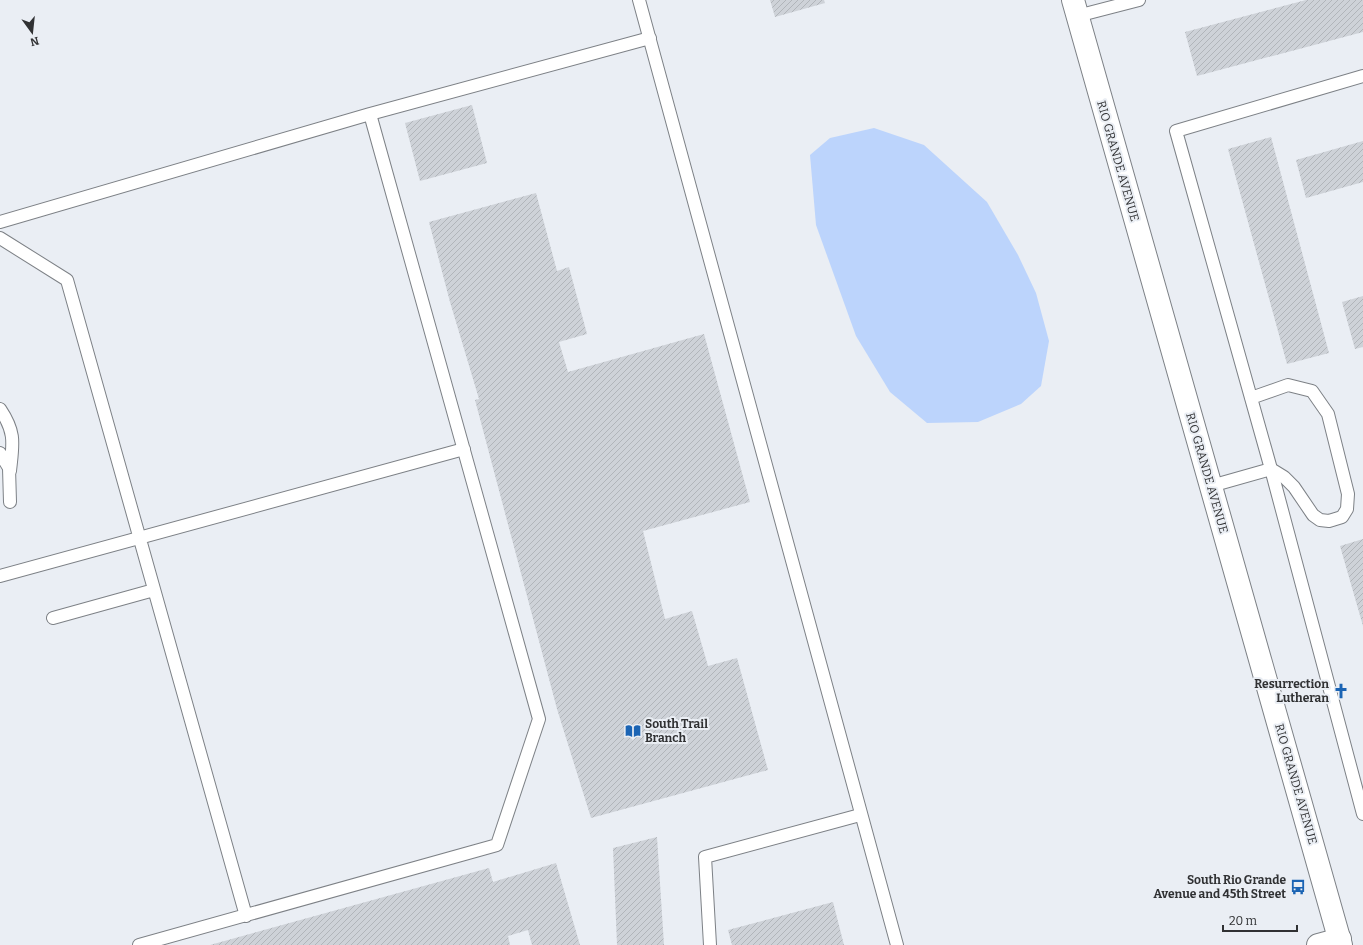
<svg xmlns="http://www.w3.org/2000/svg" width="1363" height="945" font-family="Bitter,serif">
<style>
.water{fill:#bcd4fc}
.building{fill:url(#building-hatch)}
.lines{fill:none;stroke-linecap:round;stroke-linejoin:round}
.service-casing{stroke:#7d8186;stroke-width:14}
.minor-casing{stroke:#7d8186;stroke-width:24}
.tertiary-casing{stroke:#7d8186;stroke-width:24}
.service{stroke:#fff;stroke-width:12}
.minor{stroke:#fff;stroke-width:22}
.tertiary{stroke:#fff;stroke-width:22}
.labels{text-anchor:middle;stroke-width:4;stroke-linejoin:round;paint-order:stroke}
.street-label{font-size:12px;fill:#303133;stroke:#eaeef4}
.poi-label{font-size:12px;font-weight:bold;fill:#303133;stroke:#eaeef4;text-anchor:end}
</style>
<defs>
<pattern id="building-hatch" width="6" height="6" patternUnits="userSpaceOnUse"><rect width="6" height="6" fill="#ced2d8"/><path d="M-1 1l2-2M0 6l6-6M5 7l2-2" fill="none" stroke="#b1b5ba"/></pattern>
</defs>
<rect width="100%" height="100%" fill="#eaeef4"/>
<path class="water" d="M874,128L924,145L987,202L1018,255L1036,293L1049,341L1041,386L1021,404L978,422L927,423L890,392L856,336L816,225L810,155L830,138Z"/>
<path class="building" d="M770,0H824L825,3L775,17Z
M1306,0H1363V32L1197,76L1185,32Z
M472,105L487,163L420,181L405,123Z
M1271,137L1329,353L1287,364L1228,149Z
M1363,141V182L1306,198L1296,160Z
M536,193L557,271L569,267L587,334L559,342L568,372L704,334L750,502L643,531L665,619L692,611L708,666L737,658L768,770L591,818L557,709L475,400L479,399L450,302L429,222Z
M1363,296V347L1355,349L1342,302Z
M1363,539V626L1340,546Z
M657,837L664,945H617L613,848Z
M556,863L580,945H532L528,930L508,936L510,945H210L489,868L493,882Z
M833,902L844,945H732L728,930Z"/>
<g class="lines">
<defs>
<path id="service" d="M639,0L897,945
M1077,16L1139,0
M1363,76L1176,131L1271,469L1363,814
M370,114L650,38
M0,222L370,114L539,719L497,845L139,945
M0,238L67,280L246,916
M0,409C16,433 13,443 10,471
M0,453L9,468L10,502
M1211,486L1271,469L1284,477L1294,487L1313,515L1320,520L1329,521L1342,517L1347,509L1348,494L1328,414L1312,391L1288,385L1251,398
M0,576L464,449
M53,618L154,590
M710,945L705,857L860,815"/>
<path id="minor" d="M1318,945L1340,939"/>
<path id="tertiary" d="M1073,0L1341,945"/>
</defs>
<use href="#service" class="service-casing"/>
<use href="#minor" class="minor-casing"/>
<use href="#tertiary" class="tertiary-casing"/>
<use href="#service" class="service"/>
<use href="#minor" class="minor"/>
<use href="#tertiary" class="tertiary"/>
</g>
<defs>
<symbol id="church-bare" viewBox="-9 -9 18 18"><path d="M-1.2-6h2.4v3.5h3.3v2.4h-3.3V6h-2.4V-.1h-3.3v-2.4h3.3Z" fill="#1b64b4" stroke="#eaeef4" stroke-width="2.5" paint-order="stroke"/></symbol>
<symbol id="library-bare" viewBox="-9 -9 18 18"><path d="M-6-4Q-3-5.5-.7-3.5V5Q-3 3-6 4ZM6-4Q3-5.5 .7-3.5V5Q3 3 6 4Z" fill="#1b64b4" stroke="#eaeef4" stroke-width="2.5" paint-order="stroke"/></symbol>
<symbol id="bus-bare" viewBox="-9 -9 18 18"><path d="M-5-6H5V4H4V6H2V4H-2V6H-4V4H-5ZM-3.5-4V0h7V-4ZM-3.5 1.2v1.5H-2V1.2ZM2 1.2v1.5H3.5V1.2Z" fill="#1b64b4" stroke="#eaeef4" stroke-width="2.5" paint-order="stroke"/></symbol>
</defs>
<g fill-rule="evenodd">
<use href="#church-bare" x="1330" y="680" width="22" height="22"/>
<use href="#library-bare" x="622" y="720" width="22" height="22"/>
<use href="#bus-bare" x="1287" y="876" width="22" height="22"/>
</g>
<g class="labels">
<g class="street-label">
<text transform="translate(1118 161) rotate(74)" y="4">RIO GRANDE AVENUE</text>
<text transform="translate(1207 473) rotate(74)" y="4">RIO GRANDE AVENUE</text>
<text transform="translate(1296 784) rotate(74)" y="4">RIO GRANDE AVENUE</text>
</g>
<g class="poi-label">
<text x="1329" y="688">Resurrection<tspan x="1329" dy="14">Lutheran</tspan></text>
<text x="645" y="728" text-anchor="start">South Trail<tspan x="645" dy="14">Branch</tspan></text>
<text x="1286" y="884">South Rio Grande<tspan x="1286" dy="14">Avenue and 45th Street</tspan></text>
</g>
</g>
<g transform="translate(32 32) rotate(165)" stroke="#eaeef4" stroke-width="3" paint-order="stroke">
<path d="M0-3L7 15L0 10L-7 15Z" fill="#303133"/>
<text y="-6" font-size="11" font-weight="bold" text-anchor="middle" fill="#303133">N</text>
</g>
<path d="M1223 925v6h74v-6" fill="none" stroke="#303133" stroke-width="2"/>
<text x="1229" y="925" font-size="12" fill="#303133" stroke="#eaeef4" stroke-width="3" paint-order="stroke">20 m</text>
</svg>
